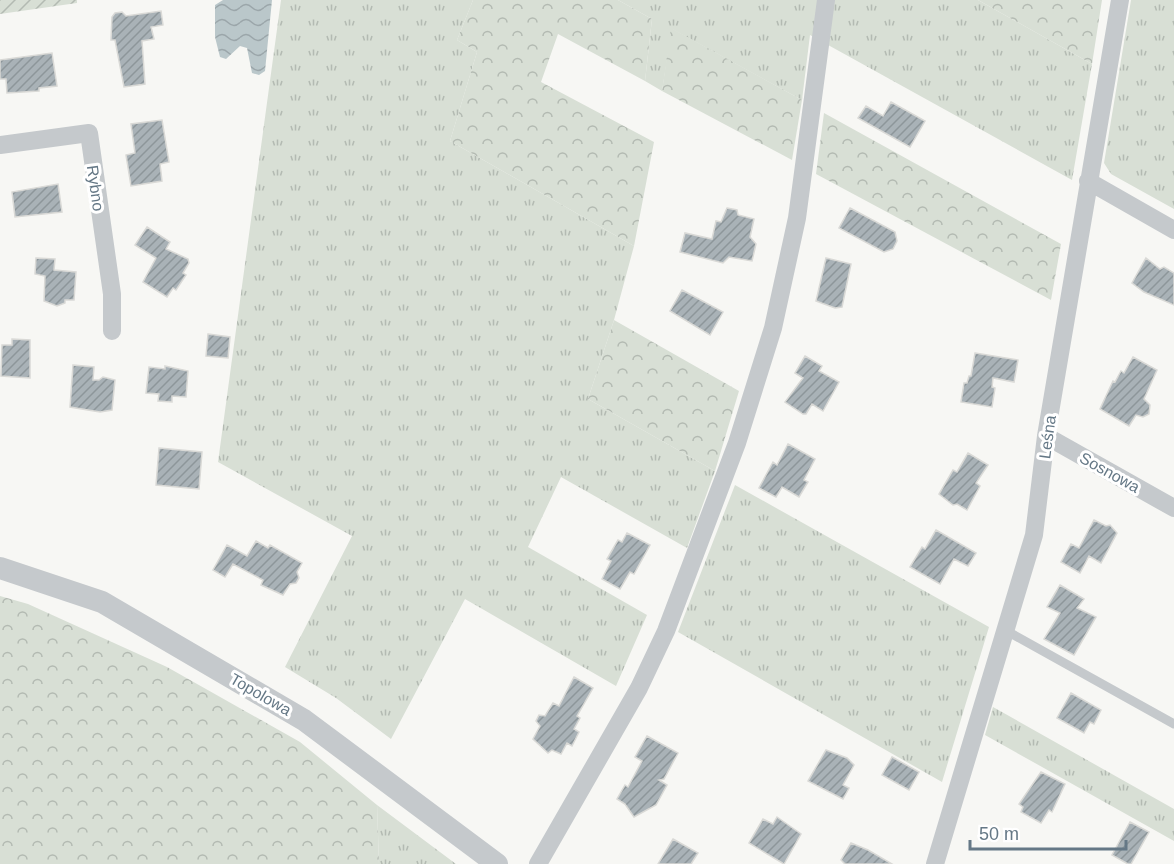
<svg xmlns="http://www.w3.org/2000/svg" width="1174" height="864" font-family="Arial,sans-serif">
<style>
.grass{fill:url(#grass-tufts)}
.forest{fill:url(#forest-crowns)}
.garden{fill:url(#garden-furrows)}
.water{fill:url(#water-waves)}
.building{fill:url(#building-hatch);stroke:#d9d9d6;stroke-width:1.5}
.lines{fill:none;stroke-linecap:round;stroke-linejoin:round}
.service{stroke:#c5c9cc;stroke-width:9}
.minor{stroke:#c5c9cc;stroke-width:18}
.tertiary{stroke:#c5c9cc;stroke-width:22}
.labels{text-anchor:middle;stroke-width:6;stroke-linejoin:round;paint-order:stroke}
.street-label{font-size:16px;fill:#657886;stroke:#fff}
</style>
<defs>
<pattern id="grass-tufts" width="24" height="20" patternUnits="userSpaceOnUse" patternTransform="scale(1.5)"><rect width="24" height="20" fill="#d8dfd5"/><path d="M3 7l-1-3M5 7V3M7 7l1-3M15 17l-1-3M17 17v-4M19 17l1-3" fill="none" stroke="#b3bab2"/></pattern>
<pattern id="forest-crowns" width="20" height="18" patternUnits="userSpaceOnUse" patternTransform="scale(1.5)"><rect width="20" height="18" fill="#d8dfd5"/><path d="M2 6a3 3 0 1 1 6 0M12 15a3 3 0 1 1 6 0" fill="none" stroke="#b3bab2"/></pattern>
<pattern id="garden-furrows" width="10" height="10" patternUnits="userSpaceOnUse" patternTransform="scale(1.5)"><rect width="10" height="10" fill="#d8dfd5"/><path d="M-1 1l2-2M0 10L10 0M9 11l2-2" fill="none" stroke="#b3bab2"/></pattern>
<pattern id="water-waves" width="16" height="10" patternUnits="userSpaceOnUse" patternTransform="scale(1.5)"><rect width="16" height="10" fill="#bac7ca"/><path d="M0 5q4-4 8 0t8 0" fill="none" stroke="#9ba6aa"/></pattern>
<pattern id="building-hatch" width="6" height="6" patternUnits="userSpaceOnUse" patternTransform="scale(1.5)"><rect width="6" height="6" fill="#a9b2b7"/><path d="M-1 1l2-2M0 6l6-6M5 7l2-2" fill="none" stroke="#8d969a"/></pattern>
</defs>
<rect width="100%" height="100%" fill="#f7f7f4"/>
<path class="grass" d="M281,0H473L457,40L477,52L450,141L634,246L614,320L588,399L715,471L687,548L561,477L528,547L647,615L616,686L465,599L391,739L336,698L285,667L352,536L218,462Z
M618,0H978L1092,64L1072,180L810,35L802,100L672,29L662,91L645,81L652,19Z
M1131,0H1174V209L1111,174L1104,163Z
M735,485L989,627L942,782L678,632Z
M993,707L1174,809V841L985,735Z
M377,805L456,864H379Z"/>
<path class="forest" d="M473,0H618L652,19L645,81L558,34L541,82L654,142L634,246L450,141L477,52L457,40Z
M978,0H1102L1092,64Z
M671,28L802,100L792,160L662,91Z
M824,113L1061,244L1051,300L816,174Z
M614,320L739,391L715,471L588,399Z
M0,596L28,604L167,667L300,742L377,805L379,864H0Z"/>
<path class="garden" d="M0,0H77V3L0,14Z"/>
<path class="water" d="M223,0H272L265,71L259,75L252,73L247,48L240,46L226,59L220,57L215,37V5Z"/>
<path class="building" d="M161,11L163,25L151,27L154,39L142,41L145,84L124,87L115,40H111L112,17L115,13L122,12L126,16Z
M52,53L57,86L39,88V91L7,93L6,79H0V60Z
M891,102L925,121L910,147L858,118L866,106L883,116Z
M162,120L169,162L160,164L162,181L131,186L126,155L135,153L131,124Z
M58,184L62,212L15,217L12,192Z
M727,208L737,210L738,215L754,219L750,237L756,244L752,261L729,257L723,263L680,252L685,233L712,239L716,221L721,222Z
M850,208L895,232L897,241L893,249L884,252L839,228Z
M147,227L170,242L166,249L188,259L189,263L183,273L186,275L176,290L173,288L167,297L143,282L156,258L135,245Z
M36,258L55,259L54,270L76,272L74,300H65V303L57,306L44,301L45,276L35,274Z
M826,258L851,264L842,307L835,308L816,301Z
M1146,258L1160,269L1164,267L1174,273V305L1144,292L1132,283Z
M682,290L723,312L710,335L670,311Z
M208,334L230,337L228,358L206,356Z
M12,339L30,340V378L1,376L2,345H12Z
M975,353L1018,360L1014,382L993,378L992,387L995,388L992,407L961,402L964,383H967L969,376H971Z
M805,356L822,366L819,371L839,382L823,411L812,404L806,414H803L785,402L803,378L795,373Z
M1133,357L1157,370L1144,399L1150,405L1149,414L1143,417L1136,415L1129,426L1100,409L1113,381L1115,382L1121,371L1124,373Z
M73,365L94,367L93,380H99L103,377L115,380L112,410L100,412L70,407Z
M165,366L188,371L186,397L172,396V402L158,401L159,394L146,393L149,367L165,369Z
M788,444L815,459L804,480L808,482L799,497L782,487L776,497L759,488L773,462L777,465Z
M159,448L202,452L199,489L156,485Z
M968,453L988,465L976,483L980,486L967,510L957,504L953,505L939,494L953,470L957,472Z
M1094,520L1106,526L1110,525L1117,533L1101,563L1089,556L1080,573L1061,562L1071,544L1079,548Z
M936,530L976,553L968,566L954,559L940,584L910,567L922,547L925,549Z
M627,533L650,545L634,574L630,572L620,589L602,579L611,561L607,559L618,540L622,542Z
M256,541L268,548L270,545L302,563L297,572L299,578L296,583L290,584L283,595L261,585L263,580L233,564L225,577L213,570L227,545L247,556Z
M1060,585L1084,599L1077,608L1096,617L1074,655L1044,639L1060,613L1047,607Z
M574,677L593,688L577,716L580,718L574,729L579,732L572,746L567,743L561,754L552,750L548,753L533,739L540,726L536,721L539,715L545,716L553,703L559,706Z
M1071,693L1101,710L1094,724L1090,722L1084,733L1057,718Z
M647,736L678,753L664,779L659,780L667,785L656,805L634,817L625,804L617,799L625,785L628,787L642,761L635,757Z
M826,750L847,758L854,765L843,785L849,788L843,799L808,781Z
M892,757L919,772L909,790L882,775Z
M1041,772L1065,784L1052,812L1049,810L1041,823L1021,812L1023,807L1019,804Z
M777,817L801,834L784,864L749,843L763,819L773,824Z
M1130,822L1149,832L1131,864H1128L1112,855Z
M673,839L698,853L691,864H658Z
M851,843L868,850L892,864H845L841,860Z"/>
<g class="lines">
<path class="service" d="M1005,630L1174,724"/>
<path class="minor" d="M0,145L89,133L112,294V331
M1088,181L1174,230
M1046,436L1174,508
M538,864L639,688L666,631L737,443L773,328L797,218L826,0
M935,864L1034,535L1046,436L1120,0"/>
<path class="tertiary" d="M0,568L102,602L304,720L497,864"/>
</g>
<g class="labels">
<g class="street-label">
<text transform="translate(96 188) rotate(82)" y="6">Rybno</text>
<text transform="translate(1047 437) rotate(-82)" y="6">Leśna</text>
<text transform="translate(1110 472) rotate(29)" y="6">Sosnowa</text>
<text transform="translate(261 694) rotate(30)" y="6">Topolowa</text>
</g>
</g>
<path d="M970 840v9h156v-9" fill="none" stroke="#657886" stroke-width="3"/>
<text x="979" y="840" font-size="18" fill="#657886" stroke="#ffffff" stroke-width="4.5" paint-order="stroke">50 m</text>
</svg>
